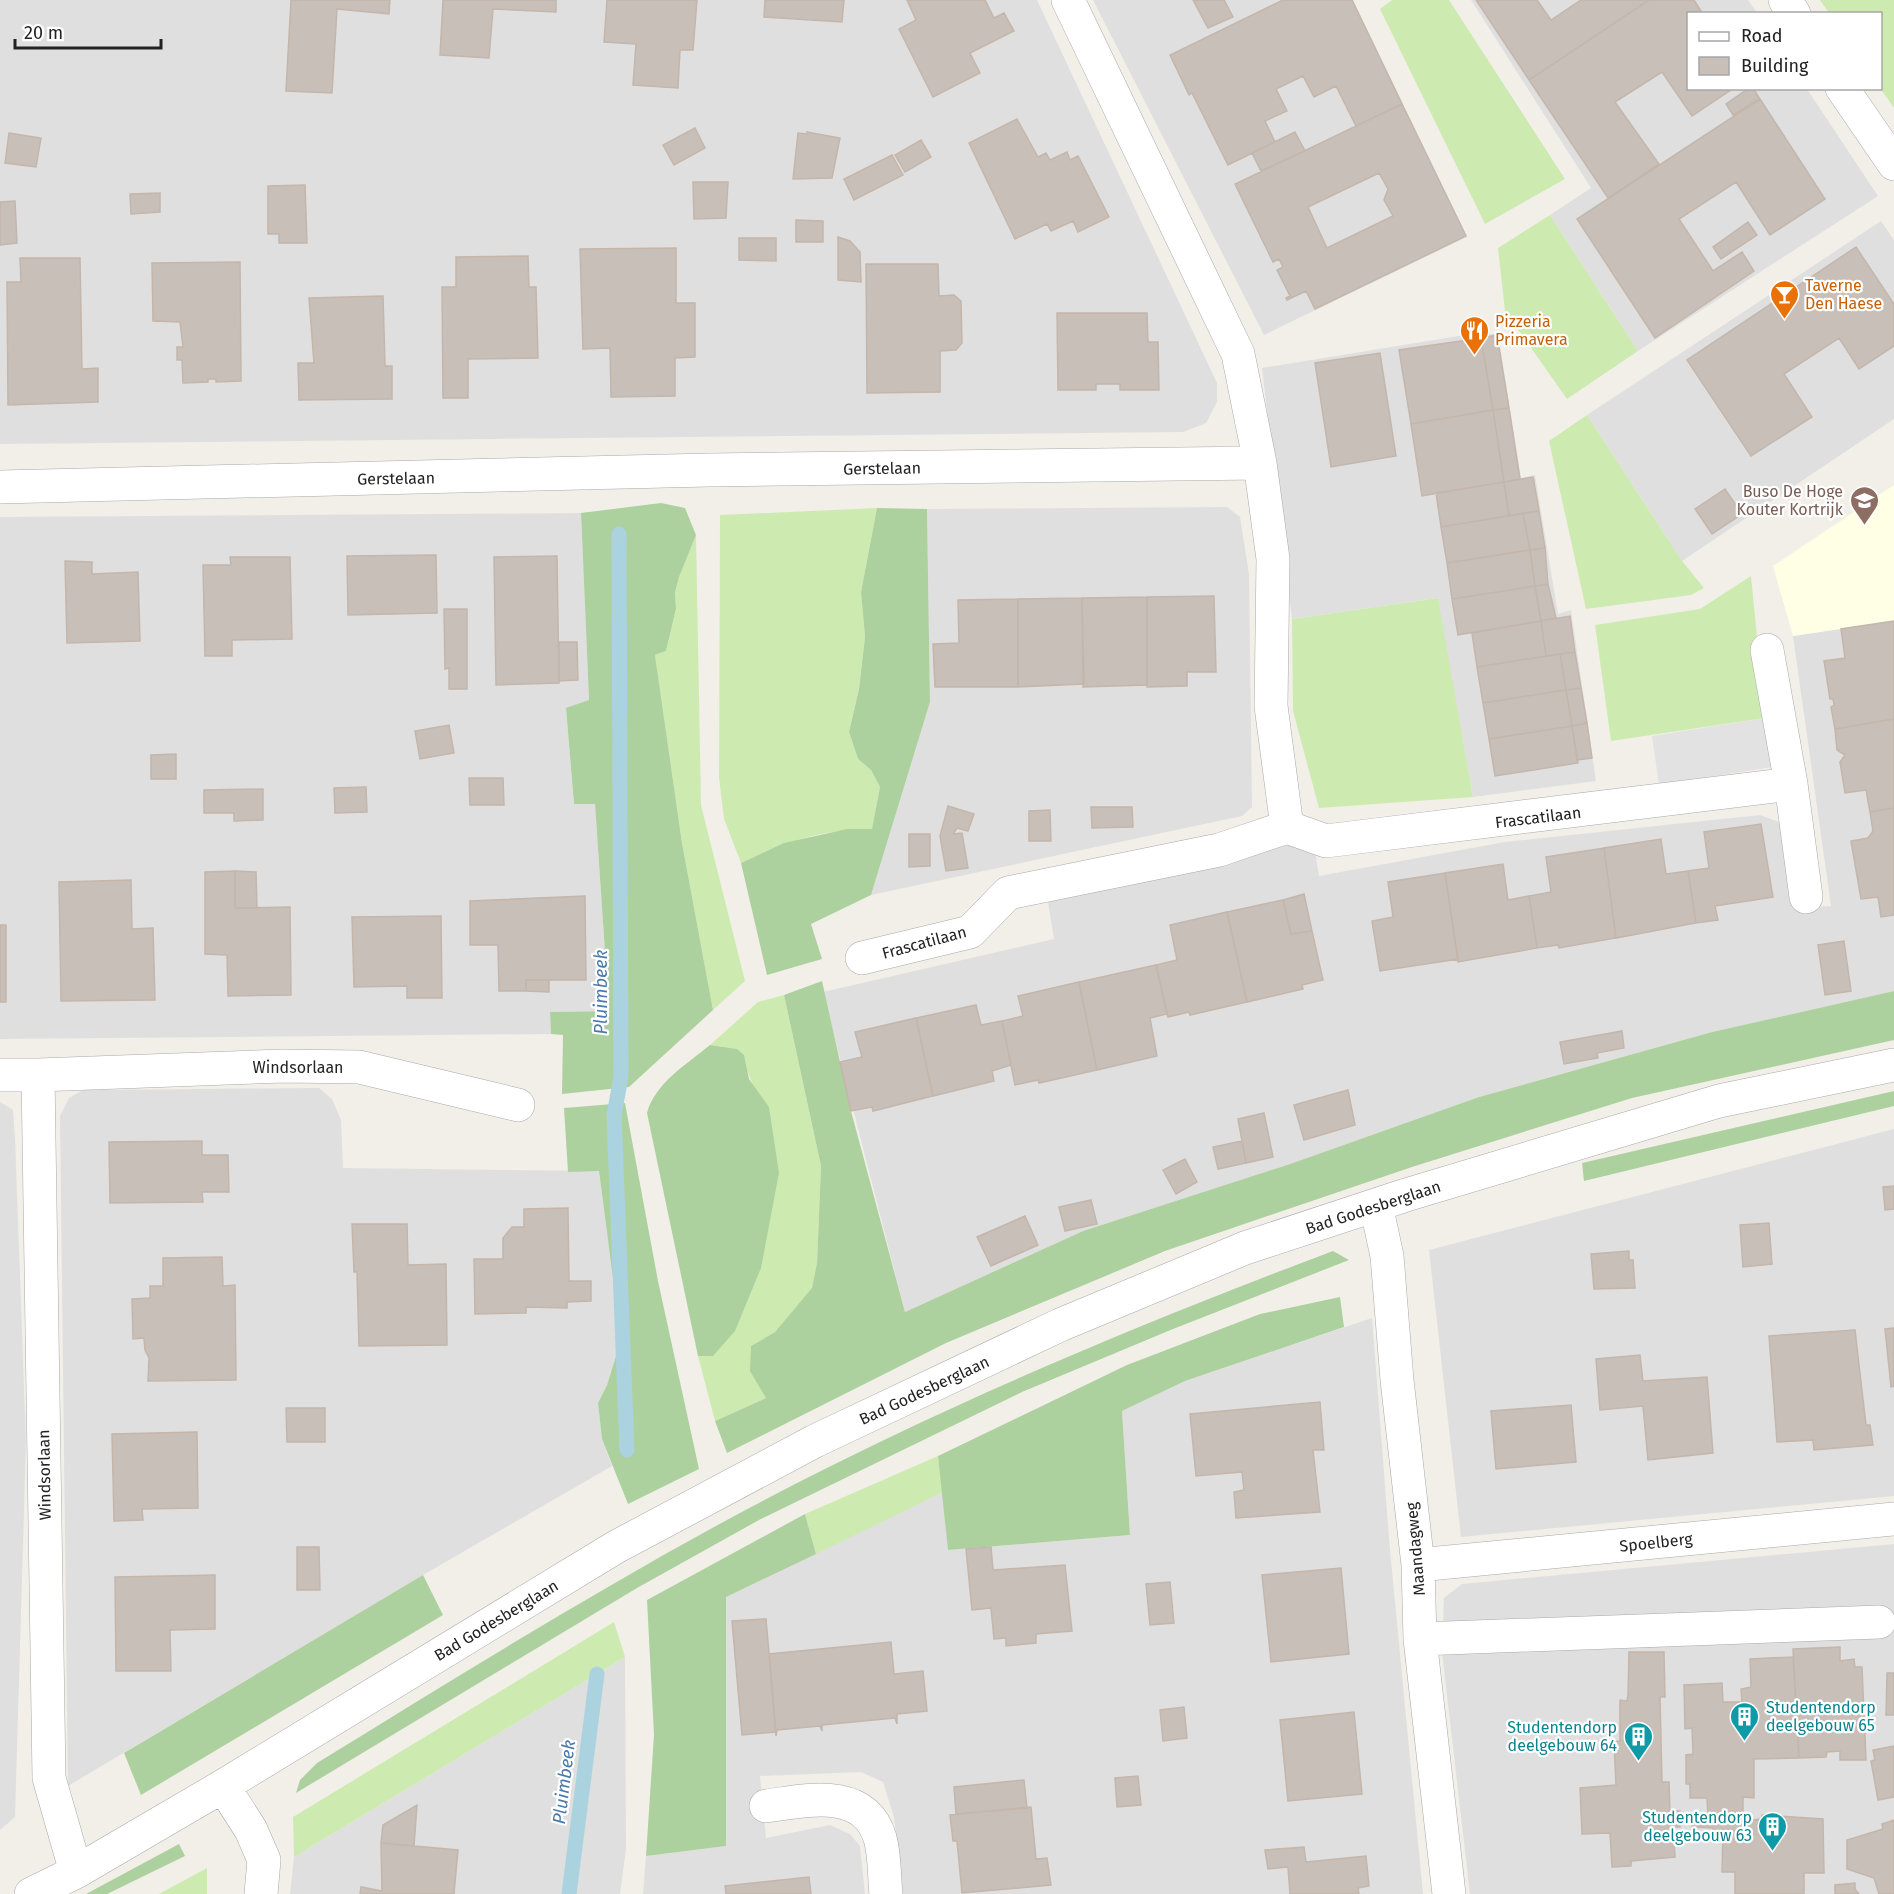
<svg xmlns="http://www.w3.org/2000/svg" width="1894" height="1894" font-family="'Fira Sans',sans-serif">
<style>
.residential{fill:#e0dfdf}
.education{fill:#ffffe5}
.grass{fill:#cdebb0}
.forest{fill:#add19e}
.parking{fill:#e2e2e2}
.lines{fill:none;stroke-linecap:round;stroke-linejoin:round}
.stream{stroke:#aad3df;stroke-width:15}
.building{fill:#c7bfb8;stroke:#c4b6ab;stroke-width:1.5;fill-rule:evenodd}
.minor-casing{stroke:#a9a9a9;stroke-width:34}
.minor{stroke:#fff;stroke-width:33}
.labels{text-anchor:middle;stroke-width:4.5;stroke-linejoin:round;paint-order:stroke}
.food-label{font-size:16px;fill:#c56008;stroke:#fff;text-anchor:start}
.street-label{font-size:16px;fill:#222;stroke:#fff}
.education-label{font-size:16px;fill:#785e54;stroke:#fff;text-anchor:end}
.culture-label{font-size:16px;fill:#0d838f;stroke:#fff;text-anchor:end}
.water-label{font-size:18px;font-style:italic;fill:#4a7aab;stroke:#fff}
</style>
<rect width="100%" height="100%" fill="#f2efe9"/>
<path class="residential" d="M0,0H1037L1217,383V402L1206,423L1183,432L0,444Z
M1093,0H1353L1467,237L1264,335Z
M1471,0H1748L1757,13L1688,14V88L1807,89L1878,196L1638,351L1550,215L1591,188Z
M1881,221L1894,240V419L1682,561L1587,415Z
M1471,334H1498L1521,478L1535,475L1558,614L1571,610L1596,781L1473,797L1437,598L1292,619L1262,368Z
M1227,507L1240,517L1249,574L1252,807L1242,816L871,895L930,702L927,509Z
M581,513L589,701L566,709L574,804H595L609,1011L550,1012L551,1034L0,1039V517Z
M1894,621V991L1712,1032L1479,1097L1290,1164L1083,1231L905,1312L823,992L1054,939L1048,902L1289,844L1315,852L1319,876L1505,842L1760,815L1779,822L1799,908L1831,906L1793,636Z
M319,1088L332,1099L341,1120L343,1168L599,1171L621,1340L607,1385L598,1403L602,1439L612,1466L423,1575L68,1786L60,1116L69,1098L83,1090Z
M0,1102L13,1110L15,1138L26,1442L15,1817L0,1830Z
M1894,1129V1496L1461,1537L1429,1250Z
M1372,1318L1390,1550L1423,1894H903L894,1817L883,1782L861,1772L760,1776L766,1838L830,1825L850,1834L860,1846L865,1894H643L646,1856L726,1846V1596L943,1492L948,1550L1130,1535L1122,1411L1185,1381Z
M1894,1544V1894H1470L1442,1652L1444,1598L1462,1584Z
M625,1657L626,1849L620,1894H290L294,1857Z"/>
<path class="education" d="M1894,485V621L1793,636L1773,566Z"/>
<path class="grass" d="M1392,0H1449L1565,179L1485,224L1380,9Z
M1820,0H1894V108L1880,88V14L1829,13Z
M1550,215L1638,351L1567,399L1505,311L1498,248Z
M1587,415L1682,561L1704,588L1691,595L1586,609L1549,441Z
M877,508L861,592L865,637L859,689L849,732L858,759L871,770L880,787L872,830C824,828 783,843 741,863L724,819L719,778L720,515Z
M696,535L701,805L745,981L713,1010L682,843L655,655L666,651L676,609L675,592L679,576Z
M1751,576L1765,718L1611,741L1595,625L1700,609Z
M1438,598L1473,797L1319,808L1293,711L1292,619Z
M784,995L821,1166L817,1263L812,1289L775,1332L751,1346L760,1387L766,1398L715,1421L698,1356H713L757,1092C748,1077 746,1063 737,1049L710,1045L758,1002Z
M938,1456L943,1492L816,1554L805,1514Z
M614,1622L625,1657L294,1857L293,1817Z
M207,1868V1894H159Z"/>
<path class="forest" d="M661,503L685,508L696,535L679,577L675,592L676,609L666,651L655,655L682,843L713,1010L629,1087L562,1094L563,1035L551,1034L550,1012L609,1011L595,804H574L566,708L589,700L581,513Z
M877,508L927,509L930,702L871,895L811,924L822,959L767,975L741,863L784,843L847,829H872L880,787L871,770L858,759L849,732L859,689L865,637L861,592Z
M822,981L851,1111L905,1312L1083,1231L1290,1164L1479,1097L1712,1032L1894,991V1040L1632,1098L1412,1167L1165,1251L946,1343L727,1453L715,1421L766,1398L750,1371L751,1346L775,1332L812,1288L817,1263L821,1166L784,995Z
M710,1045L737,1049L744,1055L749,1079L769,1107L779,1173L761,1268L735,1331L713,1356H698L647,1113C655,1083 687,1064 710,1045Z
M1894,1091V1106L1584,1181L1582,1163Z
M625,1103L658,1281L699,1469L628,1504L602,1439L598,1403L607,1385L621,1340L599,1171L568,1172L564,1108Z
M1333,1251L1349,1260L1173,1329L1022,1392L759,1520L637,1588L296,1793L300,1780L317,1763C460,1675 603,1586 751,1507C940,1407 1134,1326 1333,1251Z
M1340,1297L1344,1327L1185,1381L1122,1411L1130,1535L948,1550L938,1456L1127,1365L1260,1314Z
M805,1514L816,1554L726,1597V1846L646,1856L654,1735L647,1600Z
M423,1575L443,1615L141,1795L124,1753Z
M179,1844L185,1856L107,1894H86Z"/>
<path class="parking" d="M1765,718L1772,767L1659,785L1652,736Z"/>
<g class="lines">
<path class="stream" d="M619,534L621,1077L614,1115L627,1450
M569,1894L597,1674"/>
</g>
<path class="building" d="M291,0H390L389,14L337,9L332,93L286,91Z
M443,0H556V12L493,9L489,58L440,55Z
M607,0H697L693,50H680L678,88L633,85L636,44L604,42Z
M765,0H844L842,22L764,17Z
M907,0H985L994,18L1004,13L1014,31L970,53L980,73L933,97L899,29L916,20Z
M1193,0H1224L1233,17L1208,28Z
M1283,0H1352L1402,104L1356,126L1336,86L1314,97L1303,76L1276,89L1287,111L1265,121L1275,142L1228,165L1192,93L1189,95L1170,55Z
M1476,0H1537L1551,20L1581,0H1649L1529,80Z
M1649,0H1694L1703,14H1688V88H1734L1692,116L1662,72L1615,102L1659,164L1608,198L1529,80Z
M1749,88H1753L1760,99L1733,115L1726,104Z
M1760,99L1825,199L1770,235L1736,182L1679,219L1713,271L1742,252L1754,271L1655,338L1577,219Z
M1402,104L1466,236L1315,309L1306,291L1287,300L1286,298L1290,296L1277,270L1283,267L1279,259L1273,262L1235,184ZM1379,173L1388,189L1384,200L1393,216L1327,248L1308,207Z
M1017,119L1038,157L1046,153L1050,160L1067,152L1070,160L1078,156L1109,217L1078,232L1073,221L1051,231L1047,224L1015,239L969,143Z
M695,128L705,148L674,165L663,145Z
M807,132L840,138L832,178L793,179L798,133L807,134Z
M1295,132L1305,151L1261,171L1252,153Z
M9,133L41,138L36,167L5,163Z
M921,140L931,157L905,172L895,155Z
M892,155L903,175L854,200L844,179Z
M693,182H728L726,218L694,219Z
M305,185L307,243H279V234H268V186Z
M160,193V212L131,214L130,194Z
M15,201L17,243L0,245V202Z
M796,220L823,221V242H796Z
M1748,222L1757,235L1721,259L1713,247Z
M838,237L850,241L860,252L861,282L838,280Z
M739,238H776V261L739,260Z
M1856,247L1894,304V346L1859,369L1839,338L1784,374L1812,417L1751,456L1687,360Z
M676,248V303H695V357L675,358V396L611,397L610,348L583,349L580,249Z
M528,256L529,287H536L538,358L468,359V398H443L442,287H456V257Z
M20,258H80L82,369L98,368V402L8,405L7,282H21Z
M240,262L241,381L216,382V379H208V382L183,383L182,360H177V347H183L180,322L153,321L152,263Z
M866,264H938L939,296L954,295L961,301L962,343L956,350L940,351V392L867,393Z
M383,296L385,366H392V399L299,400L298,363H314L309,298Z
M1057,313H1147L1148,342H1158L1159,390H1120V384H1096V390H1058Z
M1497,335L1509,408L1493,410L1481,338Z
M1481,338L1493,410L1411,424L1399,350Z
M1380,353L1396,456L1331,467L1315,363Z
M1509,408L1520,479L1504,482L1493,410Z
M1493,410L1504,482L1422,496L1411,424Z
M1533,477L1539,511L1509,516L1504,482Z
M1504,482L1509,516L1441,527L1436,493Z
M1725,489L1742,514L1712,534L1695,509Z
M1539,511L1545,548L1530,550L1523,513Z
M1523,513L1530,550L1447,563L1441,527Z
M1545,548L1548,584L1535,586L1530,550Z
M1530,550L1535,586L1452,599L1447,563Z
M436,555L437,613L348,615L347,556Z
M557,556L559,683L496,685L494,557Z
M230,557H290L292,639L232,640V656H205L203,565H231Z
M65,561L92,562V574L138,572L140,641L67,643Z
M1548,584L1556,618L1541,621L1535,586Z
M1535,586L1541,621L1458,635L1452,599Z
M1214,596L1216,672H1187V686L1147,687V597Z
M1147,597V685L1083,687L1082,598Z
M1082,598L1084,684L1018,687V599Z
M1018,599V687H935L933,644L959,643L958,600Z
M444,609H467V689H449V668L445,669Z
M1570,616L1575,652L1546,656L1541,621Z
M1541,621L1546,656L1477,667L1472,633Z
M1894,621V719L1835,729L1831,707L1834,705L1833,699H1830L1824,661L1845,658L1841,629Z
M559,642H577L578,680L559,681Z
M1575,652L1581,688L1566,690L1560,654Z
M1560,654L1566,690L1483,703L1477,667Z
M1581,688L1587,723L1572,726L1566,690Z
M1566,690L1572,726L1489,739L1483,703Z
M1894,719V808L1870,812L1866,790L1845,793L1840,762L1845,755L1837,750L1835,729Z
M1587,723L1592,758L1577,760L1572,726Z
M449,725L454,753L420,759L415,731Z
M1572,726L1578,763L1495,776L1489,739Z
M176,754V779H151V755Z
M469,778H503L504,805H470Z
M366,787L367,812L335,813L334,788Z
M263,789V820L234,821V813H204V790Z
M948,806L974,814L968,831L957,828L953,834L962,833L968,868L946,871L940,836Z
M1091,807H1132L1133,827L1092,828Z
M1894,808V915L1881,917L1878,897L1861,899L1851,841L1868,838L1873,831L1870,812Z
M1050,810L1051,841H1029V811Z
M1761,824L1773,897L1715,906L1718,920L1696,923L1688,871L1709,868L1704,832Z
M909,834H930V866L909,867Z
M1661,839L1666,874L1688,871L1696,923L1616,938L1604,848Z
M1604,848L1616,938L1559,948L1558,945L1537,948L1529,896L1551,892L1546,857Z
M1503,864L1508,900L1529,896L1537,948L1458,962L1445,873Z
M235,871V908L290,907L291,995L228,996L227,955L205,954V872Z
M235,871L256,872L257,908H235Z
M1445,873L1458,959L1380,971L1372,921L1393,917L1388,882Z
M131,880L132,929L153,928L155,1000L61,1001L59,882Z
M1304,894L1312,931L1291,934L1283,900Z
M585,896L586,980H526V991H499L498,945H470V901Z
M1283,900L1291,934L1312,931L1323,980L1302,985L1303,989L1247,1002L1227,912Z
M1227,912L1247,1002L1190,1015L1189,1012L1168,1017L1156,965L1177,960L1170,925Z
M441,916L442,998H407V986L354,987L352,917Z
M0,925H6V1002H0Z
M1844,941L1851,991L1825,995L1818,945Z
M1156,965L1167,1014L1150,1018L1157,1056L1097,1070L1079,982Z
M526,980H549V992L526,991Z
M1079,982L1097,1070L1039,1083L1038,1080L1015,1085L1002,1021L1023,1016L1018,996Z
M976,1005L981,1025L1002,1021L1011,1065L992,1071L994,1081L933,1096L916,1018Z
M916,1018L933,1096L873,1111L872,1107L851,1111L840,1062L862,1057L855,1032Z
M1622,1031L1624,1048L1597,1053L1598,1058L1564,1064L1560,1042Z
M1348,1090L1355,1125L1304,1140L1294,1105Z
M1264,1113L1273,1157L1246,1163L1238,1119Z
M202,1141V1155H228L229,1192H202L203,1202L110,1203L109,1142Z
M1242,1141L1246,1163L1218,1169L1213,1147Z
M1185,1159L1197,1182L1176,1194L1163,1170Z
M1894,1186V1209L1885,1210L1883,1187Z
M1091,1200L1097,1224L1065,1231L1059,1207Z
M568,1208L569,1281H591V1301L567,1302V1308L526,1307V1313L475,1314L474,1259H503V1238L512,1227H524V1209Z
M1025,1216L1038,1245L991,1266L977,1237Z
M1769,1223L1772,1264L1743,1267L1740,1225Z
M352,1224H407L408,1265L446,1264L447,1345L359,1346L357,1272H354Z
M1629,1251V1260H1633L1635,1288L1594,1289L1591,1254Z
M222,1257L223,1286L235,1285L236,1380L148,1381L149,1358L145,1350L144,1338L133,1339L132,1299L150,1298V1286H163V1258Z
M1894,1328V1386L1891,1387L1885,1329Z
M1855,1330L1866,1425H1870L1873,1445L1814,1450L1813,1440L1777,1442L1769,1336Z
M1640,1355L1643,1381L1707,1377L1713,1453L1648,1460L1643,1406L1600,1410L1596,1359Z
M1320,1402L1324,1450H1313L1320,1512L1236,1518L1234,1492L1244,1490L1242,1472L1196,1476L1190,1414Z
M1571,1405L1576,1462L1496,1469L1491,1411Z
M286,1408H325V1442H287Z
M197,1432L198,1508L142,1509L143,1520L114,1521L112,1434Z
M297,1547H319L320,1590H297Z
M991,1547L993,1570L1065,1565L1072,1631L1036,1634V1643L1006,1646V1638L994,1639L991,1608L972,1610L966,1549Z
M1341,1568L1349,1654L1271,1662L1262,1575Z
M215,1575V1629L170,1630L171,1671H116L115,1577Z
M1170,1582L1174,1623L1150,1625L1146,1584Z
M766,1619L776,1732L742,1735L732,1621Z
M891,1642L894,1674L923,1671L927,1711L897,1714V1724L895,1718L822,1725V1731L820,1726L777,1730L776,1736L769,1654Z
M1840,1647V1661L1854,1659L1855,1667H1862L1866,1760H1840V1751L1827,1752L1826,1757L1799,1758L1793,1649Z
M1629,1652H1664L1665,1697H1660L1662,1782H1669L1670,1811H1680V1827H1673L1675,1857L1631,1861V1866L1612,1867L1610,1833L1582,1834L1580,1788L1616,1785L1614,1742L1620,1741V1700L1627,1701L1628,1695Z
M1793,1657L1799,1758L1754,1759V1798L1743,1797V1831H1713V1828L1692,1827V1817H1708L1707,1798H1690V1784H1686V1755L1693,1754L1692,1728L1685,1729L1684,1685L1722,1683L1723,1702H1742L1741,1689L1751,1687L1750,1659Z
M1887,1673H1894V1715H1886Z
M1184,1707L1187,1738L1163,1741L1160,1710Z
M1354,1712L1362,1794L1288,1801L1280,1720Z
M1894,1746V1797L1878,1800L1871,1761L1875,1760L1873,1750Z
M1138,1776L1141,1805L1117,1807L1115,1778Z
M1024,1780L1027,1808L956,1814L954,1787Z
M417,1805L414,1846L381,1843L383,1825Z
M1031,1807L1036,1859L1047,1858L1051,1885L962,1893L957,1841H953L950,1815Z
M1762,1815L1823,1819L1824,1873H1804V1894H1735V1872H1722L1723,1830L1743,1831V1821L1761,1819Z
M1894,1820V1894H1879L1874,1878L1847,1869V1840L1883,1829L1882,1824Z
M381,1843L458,1850L454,1894H360L361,1887L382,1891Z
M1304,1847L1306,1862L1366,1856L1369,1886L1358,1888L1359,1894H1290L1288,1867L1268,1869L1265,1850Z
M809,1877L811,1894H726L725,1886Z
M1855,1883V1889L1859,1894H1835V1885Z"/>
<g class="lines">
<defs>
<path id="minor" d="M1785,0L1794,14
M1842,88L1894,164
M0,487L709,470L1260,463
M1767,650L1791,784L1806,897
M1287,827L1326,841L1791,784
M862,958L970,932L1008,893L1219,850L1287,827L1271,706L1273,559L1260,463L1238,354L1068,0
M0,1075H38L49,1778L76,1872
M38,1075L283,1066L359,1067L518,1105
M1376,1205L1387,1256L1397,1380L1418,1565L1420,1639L1449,1894
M1418,1565L1894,1519
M1420,1639L1879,1622
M223,1786L251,1830L264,1860L261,1894
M766,1806C805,1801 864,1786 880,1838C885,1855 884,1876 886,1894
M31,1894L76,1872L223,1786L616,1547L815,1441L1060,1325L1245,1248L1406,1195L1719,1101L1894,1065"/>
</defs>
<use href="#minor" class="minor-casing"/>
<use href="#minor" class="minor"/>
</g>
<defs>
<symbol id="bar-pin" viewBox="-11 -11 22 30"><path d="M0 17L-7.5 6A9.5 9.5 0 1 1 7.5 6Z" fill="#e8710a" stroke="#fff"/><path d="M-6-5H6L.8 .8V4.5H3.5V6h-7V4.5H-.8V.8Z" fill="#fff"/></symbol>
<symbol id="restaurant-pin" viewBox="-11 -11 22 30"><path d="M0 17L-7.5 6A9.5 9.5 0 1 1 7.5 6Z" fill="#e8710a" stroke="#fff"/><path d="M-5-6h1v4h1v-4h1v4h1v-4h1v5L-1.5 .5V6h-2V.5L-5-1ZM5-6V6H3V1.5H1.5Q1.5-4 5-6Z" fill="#fff"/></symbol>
<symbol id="school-pin" viewBox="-11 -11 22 30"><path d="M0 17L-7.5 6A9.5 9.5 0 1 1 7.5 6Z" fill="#8d6e63" stroke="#fff"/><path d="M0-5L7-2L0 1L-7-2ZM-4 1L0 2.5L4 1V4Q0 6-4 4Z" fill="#fff"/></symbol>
<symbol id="building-pin" viewBox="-11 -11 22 30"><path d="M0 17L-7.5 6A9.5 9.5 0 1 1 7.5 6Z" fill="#0f9aa8" stroke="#fff"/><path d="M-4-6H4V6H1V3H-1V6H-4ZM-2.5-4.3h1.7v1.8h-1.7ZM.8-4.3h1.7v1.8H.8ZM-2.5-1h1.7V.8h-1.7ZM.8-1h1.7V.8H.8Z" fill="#fff"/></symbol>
</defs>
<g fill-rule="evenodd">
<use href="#bar-pin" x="1768" y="278" width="33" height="45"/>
<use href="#restaurant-pin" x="1458" y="314" width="33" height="45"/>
<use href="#school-pin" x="1848" y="484" width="33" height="45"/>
<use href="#building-pin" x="1728" y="1700" width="33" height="45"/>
<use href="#building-pin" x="1622" y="1720" width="33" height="45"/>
<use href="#building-pin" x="1756" y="1810" width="33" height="45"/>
</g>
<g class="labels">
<g class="food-label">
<text x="1805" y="291">Taverne<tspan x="1805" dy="18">Den Haese</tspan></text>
<text x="1495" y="327">Pizzeria<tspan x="1495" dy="18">Primavera</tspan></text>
</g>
<g class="street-label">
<text transform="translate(882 468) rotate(-1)" y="6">Gerstelaan</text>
<text transform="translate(396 478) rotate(-1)" y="6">Gerstelaan</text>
<text transform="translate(1538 817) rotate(-7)" y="6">Frascatilaan</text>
<text transform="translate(924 942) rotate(-15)" y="6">Frascatilaan</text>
<text x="298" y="1073">Windsorlaan</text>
<text transform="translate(1373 1207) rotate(-18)" y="6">Bad Godesberglaan</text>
<text transform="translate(924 1390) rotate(-25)" y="6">Bad Godesberglaan</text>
<text transform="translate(44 1475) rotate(-91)" y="6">Windsorlaan</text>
<text transform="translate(1656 1542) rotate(-6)" y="6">Spoelberg</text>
<text transform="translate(1415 1549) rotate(-95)" y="6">Maandagweg</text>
<text transform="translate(496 1620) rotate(-31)" y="6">Bad Godesberglaan</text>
</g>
<g class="education-label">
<text x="1843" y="497">Buso De Hoge<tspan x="1843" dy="18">Kouter Kortrijk</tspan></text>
</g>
<g class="culture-label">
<text x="1766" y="1713" text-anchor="start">Studentendorp<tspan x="1766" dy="18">deelgebouw 65</tspan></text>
<text x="1617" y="1733">Studentendorp<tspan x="1617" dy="18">deelgebouw 64</tspan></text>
<text x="1752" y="1823">Studentendorp<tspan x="1752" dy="18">deelgebouw 63</tspan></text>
</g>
<g class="water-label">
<text transform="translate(601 992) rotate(-90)" y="6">Pluimbeek</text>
<text transform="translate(564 1782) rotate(-83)" y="6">Pluimbeek</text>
</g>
</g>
<rect x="1687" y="12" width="195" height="78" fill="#ffffff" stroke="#a7a7a7" stroke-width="1.5"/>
<rect x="1699" y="32" width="30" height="9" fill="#ffffff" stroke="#a7a7a7" stroke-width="1.5"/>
<text x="1741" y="42" font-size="18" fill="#222222">Road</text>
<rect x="1699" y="57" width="30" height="18" fill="#c7bfb8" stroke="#a7a7a7" stroke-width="1.5"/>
<text x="1741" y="72" font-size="18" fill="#222222">Building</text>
<path d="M15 39v9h146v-9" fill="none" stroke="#222222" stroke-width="3"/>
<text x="24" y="39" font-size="18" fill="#222222" stroke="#ffffff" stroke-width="4.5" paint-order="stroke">20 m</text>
</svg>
